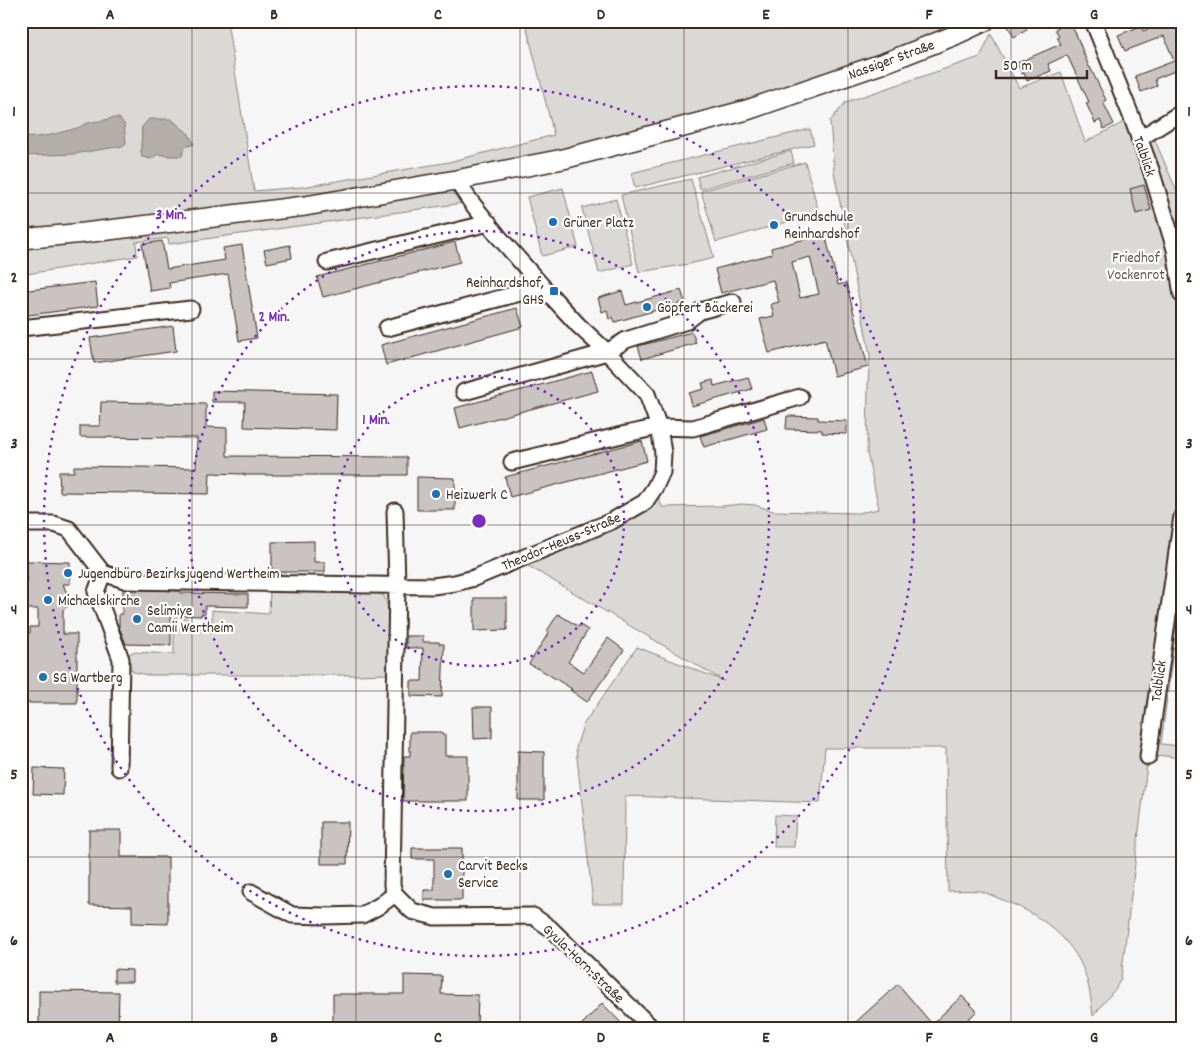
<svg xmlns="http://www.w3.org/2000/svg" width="1203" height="1050" font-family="Dekko,sans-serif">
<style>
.green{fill:#dbd9d6;stroke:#8b827a;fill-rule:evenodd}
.water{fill:#b4aeaa;stroke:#847972}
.building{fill:#c9c3c1;stroke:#3b2a1e;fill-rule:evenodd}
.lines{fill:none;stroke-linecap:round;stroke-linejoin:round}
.minor-casing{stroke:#3b2a1e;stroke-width:19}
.major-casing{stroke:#3b2a1e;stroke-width:22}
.minor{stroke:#fff;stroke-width:15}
.major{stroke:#fff;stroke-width:19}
.grid{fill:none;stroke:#3b2a1e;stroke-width:1;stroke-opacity:0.55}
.ring{fill:none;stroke:#7b2cbf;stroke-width:2.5;stroke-dasharray:2.5 5}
.poi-dot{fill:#1f6fb2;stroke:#fff;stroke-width:2}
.labels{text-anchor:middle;stroke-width:4.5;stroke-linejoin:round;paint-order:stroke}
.street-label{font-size:15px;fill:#3b2a1e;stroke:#fff}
.poi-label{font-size:15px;fill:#3b2a1e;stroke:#fff;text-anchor:start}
.park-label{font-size:15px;fill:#63564c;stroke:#fff}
.centre{fill:#7b2cbf;stroke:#fff;stroke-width:2.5}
.ring-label{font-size:15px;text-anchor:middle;font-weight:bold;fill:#7b2cbf;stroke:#fff;stroke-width:4.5;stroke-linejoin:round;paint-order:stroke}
.neatline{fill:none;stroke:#3b2a1e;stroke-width:2}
.grid-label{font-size:16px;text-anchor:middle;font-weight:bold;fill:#3b2a1e}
</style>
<rect width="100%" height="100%" fill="#f7f6f6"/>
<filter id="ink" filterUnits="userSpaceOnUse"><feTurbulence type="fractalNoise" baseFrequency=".02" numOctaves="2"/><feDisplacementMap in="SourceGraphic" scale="10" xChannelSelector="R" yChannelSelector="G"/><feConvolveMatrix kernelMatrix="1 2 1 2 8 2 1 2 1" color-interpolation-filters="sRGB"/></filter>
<g filter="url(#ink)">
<path class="green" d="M21,21H227L254,191L302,187L449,162L554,135L525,21H985L884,63L457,180L471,202L169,244L168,238L136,242L137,256L21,275ZM171,119L179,126L170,156L158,154L142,157L141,150L142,127Z
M991,34L1019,88L1061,72L1085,142L1132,118L1139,139L1151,131L1181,201L1182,206V581L1161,744L1182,746V759L1167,756L1148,757L1121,978L1116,988L1093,1016C1091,997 1088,976 1079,960C1063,931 1034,912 1005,901C997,898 988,893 979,891C970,890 958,891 948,891L946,748H825L820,803L625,796L624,904H593L576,748L583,725L637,647L724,681L518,560L612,521L655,487L662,507L723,506L742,504L755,505L773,511L858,513L879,509L867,453L868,384L870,355L834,172L830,121L846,102L980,57Z
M810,129L814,144L635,188L631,173Z
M791,151L794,163L700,189L697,177Z
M805,162L819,213L716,242L701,191Z
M691,179L714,258L689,264L639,272L621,195Z
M563,188L578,247L542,256L527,197Z
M616,199L633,264L599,273L582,208Z
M270,591H374L384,596L388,607L390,674L353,675H148L133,672L125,658L132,652L174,654V618H187L189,628H212V610L269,614Z
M775,815L796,816L794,847H774Z"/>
<path class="water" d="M112,118H119L124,124L126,143L123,146L74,154L21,156V137C40,139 59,133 77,128C81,127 84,124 88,123C96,121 104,121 112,118Z
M149,119H171L189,134L194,144L185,147L182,156H170L158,154L151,159L142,157L141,150L142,127Z"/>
<path class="building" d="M1005,21H1022L1027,30L1014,37Z
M1169,21H1182V80L1177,70L1155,79L1157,86L1141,92L1135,76L1174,61L1164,36L1125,51L1118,35L1141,26L1143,31Z
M1069,22L1076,34L1089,67H1090L1106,100L1103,102L1114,124L1104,129L1100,120L1095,123L1086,103L1089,102L1067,55L1048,64L1051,71L1027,81L1024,73L1022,74L1017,63L1061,44L1057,37L1059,36L1055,29Z
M1144,185L1151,210L1136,214L1130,189Z
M825,234L838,285L846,283L868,367L834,376L825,339L769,353L760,319L774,316L771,304L779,302L773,280L721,293L715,269L772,254L771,248ZM810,257L819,294L800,298L792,262Z
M162,241L167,269L225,260L223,248L242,245L257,338L239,341L228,274L169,283L170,288L150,291L142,244Z
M455,242L460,262L323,297L317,277Z
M290,245L292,258L267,263L264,250Z
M95,282L98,306L21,316V291Z
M681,290L685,302L615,322L613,317L609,319L607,310L602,312L598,298L622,291L626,305Z
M517,308L523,327L386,365L381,345Z
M173,326L176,351L94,363L90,338Z
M692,332L696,343L642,359L638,346Z
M592,371L598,391L460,428L455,408Z
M748,377L752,389L692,406L689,393L704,389L702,383L713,380L714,386Z
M212,391L337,394L336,430L244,427L245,402H212Z
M101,402L206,404V427L227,428V456L407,457V475H244V474L210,473L209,494L60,492L59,472H74V466L196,468L197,438L80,437V426H100Z
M787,416L818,417V420L847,421V434L822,433V430L786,429Z
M764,418L767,429L704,447L700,436Z
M642,441L647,461L510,497L505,477Z
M417,477L455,478V510H417Z
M314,541V562H325V572H272V542Z
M27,561L70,562V584H63L70,601L69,605L63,610V634H77V703H21V633H30V627H38V609H26Z
M123,589L180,591V593L248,594V607L205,606V614H201V616L171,615V645L126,644L119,627V614H122Z
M474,598H507V630L474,631Z
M558,614L579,627L580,625L588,630L568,662L584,672L608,638L624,650L587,702L570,690L572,689L538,668V669L529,664L549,632L547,631Z
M406,636H423V642H439V644H444L442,697L411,696V681H422L423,648H406Z
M473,707H492V738L474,739Z
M410,732H442V735H445V756H468V801H403L404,756H410Z
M518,751L544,752V800H518Z
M34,768L64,769L63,795L33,794Z
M321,822H348L347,864H321Z
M89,830H121V857H168V924L132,923V906L89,905Z
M412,848H462V900H424V890H434V859H412Z
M114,969L132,970V982H114Z
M404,975L442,976L441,994L478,995L477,1029H333V994H404Z
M898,984L932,1024L962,996L977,1011L958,1029H848Z
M39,991L119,992L118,1029H39Z
M602,1003L627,1029H577L597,1009Z"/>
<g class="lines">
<defs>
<path id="minor" d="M1093,21L1132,118L1151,170L1175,249L1182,295
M1139,139L1182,112
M327,262L489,223
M21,328L191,309
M387,328L543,287
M464,392L607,352L626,340L687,321L700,311L733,302
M512,462L626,434L659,427L693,428L800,397
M395,511L397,585L392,885L395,894L412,911L435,917L533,916L550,928L653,1029
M21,524H54L69,529L103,573L127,581L433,586L455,583L474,578L612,521L645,502L655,487L662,472L663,453L659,427L647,394L607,352L578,325L543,287L499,237L471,202L456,180
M103,573L96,592L121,659L119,768
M1148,757L1182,516
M251,892L292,915L324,916L362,915L379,906L395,894"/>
<path id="major" d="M21,239L84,233L305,206L456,180L563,159L747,110L884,63L953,36L985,21"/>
</defs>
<use href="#minor" class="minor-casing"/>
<use href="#major" class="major-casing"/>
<use href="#minor" class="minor"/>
<use href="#major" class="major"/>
</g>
</g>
<path class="grid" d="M192,21V1029M356,21V1029M520,21V1029M684,21V1029M848,21V1029M1011,21V1029M21,193H1182M21,359H1182M21,525H1182M21,691H1182M21,857H1182"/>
<g class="ring">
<circle cx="479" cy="521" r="145"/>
<circle cx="479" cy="521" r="290"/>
<circle cx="479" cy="521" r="435"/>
</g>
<g class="poi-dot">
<circle cx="553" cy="222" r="5"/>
<circle cx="774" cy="225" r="5"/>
<rect x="549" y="286" width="10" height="10" rx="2.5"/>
<circle cx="647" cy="307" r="5"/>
<circle cx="436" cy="494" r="5"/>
<circle cx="68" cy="573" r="5"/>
<circle cx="48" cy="600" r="5"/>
<circle cx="137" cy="619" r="5"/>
<circle cx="43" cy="677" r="5"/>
<circle cx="448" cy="874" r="5"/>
</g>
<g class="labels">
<g class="street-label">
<text transform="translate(891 59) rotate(-20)" y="5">Nassiger Straße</text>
<text transform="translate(1145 156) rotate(71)" y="5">Talblick</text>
<text transform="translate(561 541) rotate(-23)" y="5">Theodor-Heuss-Straße</text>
<text transform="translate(1158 681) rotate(-82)" y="5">Talblick</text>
<text transform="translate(584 963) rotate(44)" y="5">Gyula-Horn-Straße</text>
</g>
<g class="poi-label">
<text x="784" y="221">Grundschule<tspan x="784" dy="17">Reinhardshof</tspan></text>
<text x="563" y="227">Grüner Platz</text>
<text x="544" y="287" text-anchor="end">Reinhardshof,<tspan x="544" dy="17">GHS</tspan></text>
<text x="657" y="312">Göpfert Bäckerei</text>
<text x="446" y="499">Heizwerk C</text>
<text x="78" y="578">Jugendbüro Bezirksjugend Wertheim</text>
<text x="58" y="605">Michaelskirche</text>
<text x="147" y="615">Selimiye<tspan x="147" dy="17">Camii Wertheim</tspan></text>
<text x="53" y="682">SG Wartberg</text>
<text x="458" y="870">Carvit Becks<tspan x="458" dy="17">Service</tspan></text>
</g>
<g class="park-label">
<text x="1136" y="262">Friedhof<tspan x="1136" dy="17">Vockenrot</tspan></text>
</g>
</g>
<circle cx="479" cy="521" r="8" class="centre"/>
<g class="ring-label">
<text x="171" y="219">3 Min.</text>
<text x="274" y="321">2 Min.</text>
<text x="376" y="424">1 Min.</text>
</g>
<rect width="1203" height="1050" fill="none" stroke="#fff" stroke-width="55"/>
<path d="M996 70v8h91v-8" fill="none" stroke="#3b2a1e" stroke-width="2.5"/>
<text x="1003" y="70" font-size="15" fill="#3b2a1e" stroke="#ffffff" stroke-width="4" paint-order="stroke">50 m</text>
<rect x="28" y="28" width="1148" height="994" class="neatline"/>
<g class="grid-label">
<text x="110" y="19">A</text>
<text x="274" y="19">B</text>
<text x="438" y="19">C</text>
<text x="601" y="19">D</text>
<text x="766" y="19">E</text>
<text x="929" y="19">F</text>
<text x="1094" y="19">G</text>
<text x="14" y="116">1</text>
<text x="1189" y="116">1</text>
<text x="14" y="282">2</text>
<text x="1189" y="282">2</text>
<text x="14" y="448">3</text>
<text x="1189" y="448">3</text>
<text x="14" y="614">4</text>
<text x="1189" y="614">4</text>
<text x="14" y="779">5</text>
<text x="1189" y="779">5</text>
<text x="14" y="945">6</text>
<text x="1189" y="945">6</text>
<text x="110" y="1042">A</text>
<text x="274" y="1042">B</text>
<text x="438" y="1042">C</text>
<text x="601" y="1042">D</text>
<text x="766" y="1042">E</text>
<text x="929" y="1042">F</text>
<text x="1094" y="1042">G</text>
</g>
</svg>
